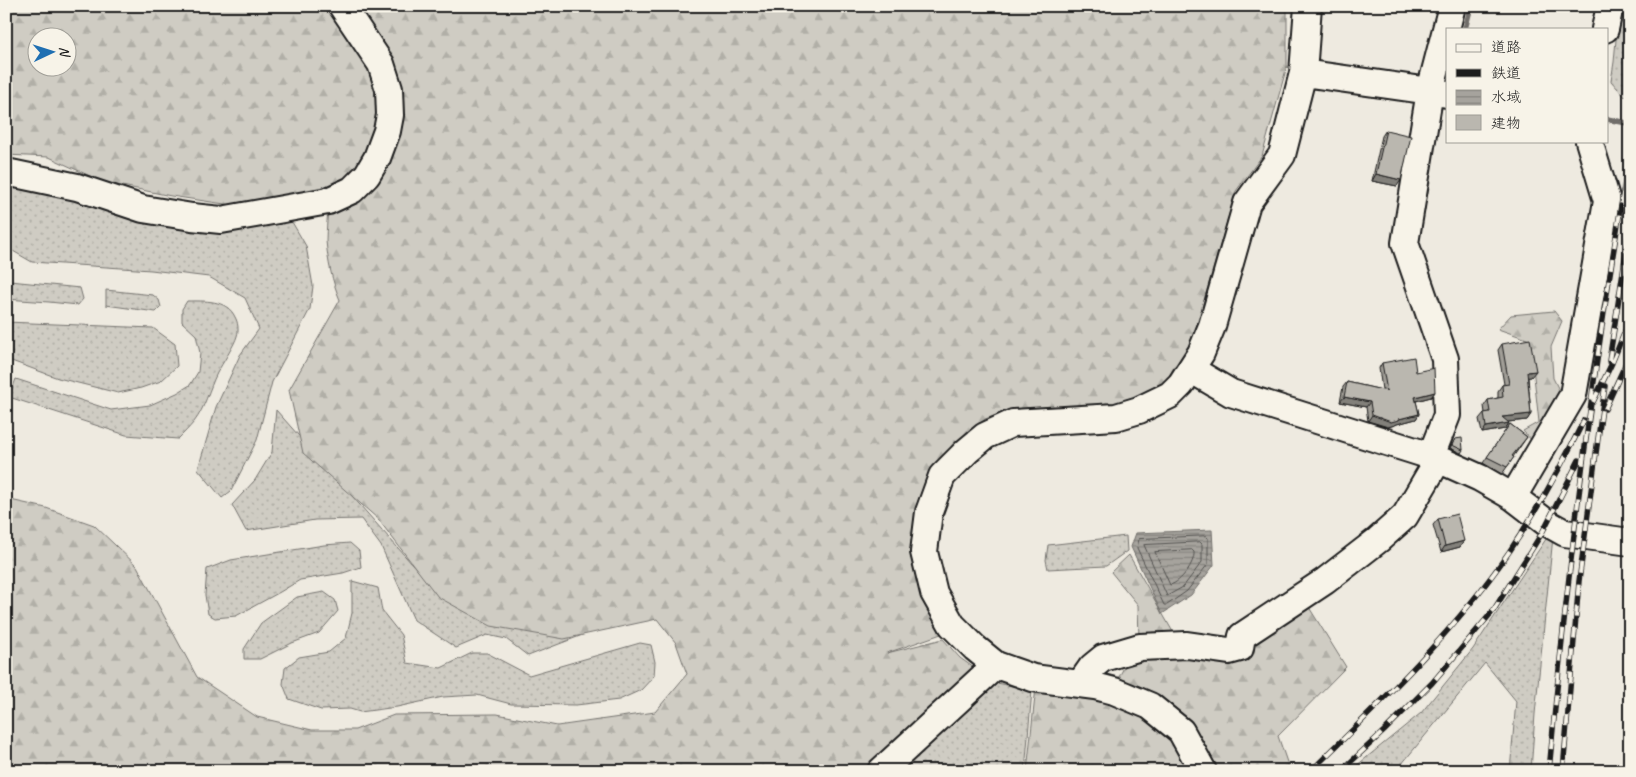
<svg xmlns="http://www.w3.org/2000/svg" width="1636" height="777" font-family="Caveat,'Klee One',sans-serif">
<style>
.grass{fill:url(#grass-dots);stroke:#767470}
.forest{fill:url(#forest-firs);stroke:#767470;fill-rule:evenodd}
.water{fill:url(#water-rules);stroke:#6f6d69}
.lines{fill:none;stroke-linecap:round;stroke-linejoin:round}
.shore{stroke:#535250;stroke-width:1}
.stream{stroke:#6f6d69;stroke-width:5.5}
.minor-casing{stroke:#1c1c1c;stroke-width:30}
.minor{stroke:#f7f3e8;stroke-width:26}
.rail-casing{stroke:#1c1c1c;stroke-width:5.5}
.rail{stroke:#f7f3e8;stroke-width:4;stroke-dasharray:11;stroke-linecap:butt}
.wall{fill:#a09d96;stroke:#1c1c1c}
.shaded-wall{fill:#82807a;stroke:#1c1c1c}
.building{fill:#bab7af;stroke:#1c1c1c}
</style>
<defs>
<pattern id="grass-dots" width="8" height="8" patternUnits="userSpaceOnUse" patternTransform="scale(1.25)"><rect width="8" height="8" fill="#cfccc3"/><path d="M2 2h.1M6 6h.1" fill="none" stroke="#b1afa7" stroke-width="1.8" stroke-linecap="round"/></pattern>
<pattern id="forest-firs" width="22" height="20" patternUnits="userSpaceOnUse" patternTransform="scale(1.25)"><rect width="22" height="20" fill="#cfccc3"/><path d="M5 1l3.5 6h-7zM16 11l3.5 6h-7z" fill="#b1afa7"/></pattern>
<pattern id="water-rules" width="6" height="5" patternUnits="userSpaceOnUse" patternTransform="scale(1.25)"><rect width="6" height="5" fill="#a6a39d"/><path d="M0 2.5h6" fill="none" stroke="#86847f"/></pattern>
</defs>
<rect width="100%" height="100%" fill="#eeeae0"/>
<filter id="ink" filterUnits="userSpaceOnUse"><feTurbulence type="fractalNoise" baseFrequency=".02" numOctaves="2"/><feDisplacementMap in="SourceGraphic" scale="10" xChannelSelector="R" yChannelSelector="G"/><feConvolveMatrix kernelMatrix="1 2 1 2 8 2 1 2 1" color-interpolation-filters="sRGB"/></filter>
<g filter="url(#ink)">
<path class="grass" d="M1619,6H1630V89L1629,93L1625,97L1611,81L1614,62Z
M6,172L235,230L292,222L306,246L313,286L310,309L272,382L257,440L231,491L222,498L198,469L216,407L240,355L259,329L245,298L209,277L151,270L32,262L6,247Z
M6,279L10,281L80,288L83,299L78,305L49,302L6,299Z
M106,290L153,295L159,300L161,307L156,312L106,305Z
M187,301C204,301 227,299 235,317C238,322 239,330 237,336C235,344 222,364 217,373C209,389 205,408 194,422C189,428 183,434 178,439L126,435L9,397L16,379L111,410L150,405L177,393L190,385L198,372L200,353L196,335L182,322V309Z
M6,322L153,328L175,344L177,366L161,381L141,388L118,393L58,378L6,359Z
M276,410L428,582L585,634L528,656L506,639L487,635L456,648L414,620L381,546L361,519L315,520L246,531L232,505L255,480L272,452Z
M1554,527L1535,714L1531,771H1510L1516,701L1485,663L1396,771H1350L1421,713L1473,649Z
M1126,536L1127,551L1106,566L1048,569L1046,560L1048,545Z
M350,543L359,551L361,567L343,573L300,580L280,592L236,616L215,618L208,614L205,595L207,569L231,560L324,545Z
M352,581L378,588L382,611L401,635L407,663L441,668L472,653H487L529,675L640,643L651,645L655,662L654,676L641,690L619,700L576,705L511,704L477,695L443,697L397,707L360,712L350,709L321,710L289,699L283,684L285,668L299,657L329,652L346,638L352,613Z
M324,592L335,600L338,611L319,633L292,643L260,659H244V649L261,623L297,597Z
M997,683L1032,690L1025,771H900Z"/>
<path class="forest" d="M6,6H1287V66L1262,156L1236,191L1185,365L1168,386L1136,404L1011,410L985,419L935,467L919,506L944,633L887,653L943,639L960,658L974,668L864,771H6V499L46,508L94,525L137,566L197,677L257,717L312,730H355L394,715L497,714L557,726L655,712L687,674L676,643L657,619L564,639L491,626L438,597L378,519L303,453L289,390L340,300C332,281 328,262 326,241C326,229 328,215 328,201L272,211L171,196L103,182L49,157L6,155ZM38,38H68V68H38Z
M1554,311L1562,321L1551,347L1553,378L1560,392L1533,442L1523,431L1539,422L1530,340L1498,329L1511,315Z
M1129,555L1181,646L1239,647L1302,596L1346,667L1278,736L1290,771H1213L1118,679L1139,638L1138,605L1111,572Z
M1036,687L1113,700L1177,737L1191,771H1027Z"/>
<path class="water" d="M1212,530L1214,565L1191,595L1162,614L1131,547L1136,533Z"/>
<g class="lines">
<path class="shore" d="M1206,536L1208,538V564L1187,591L1167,605H1164L1137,548L1139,539Z
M1200,542L1202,544V562L1183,587L1167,596L1144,545Z
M1192,550L1194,552C1195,563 1181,582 1170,585L1155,552Z"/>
<path class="stream" d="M1465,29L1471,6
M1607,119L1627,123"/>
<defs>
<path id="minor" d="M1605,29L1610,6
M1303,73L1430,91L1452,6
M6,172L77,187L143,209L192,217L221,220L328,201L352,190L367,175L377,158L387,131L390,115L389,89L381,64L342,6
M1192,370L1231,393L1431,456L1447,415L1445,359L1405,243L1430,91L1447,94
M1431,456L1480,478L1513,497L1547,523L1565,533L1630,542
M1513,497L1573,395L1607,201L1589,141
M1080,684L1092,667L1103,658L1140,647L1187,645L1229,651L1240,648L1242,636L1325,581L1378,540L1405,516L1438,460
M881,771L996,665
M1203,771L1181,731L1150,706L1114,691L1095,686L1033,678L996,665L975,648L952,625L934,593L924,552L929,512L942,476L967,451L985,436L1013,423L1116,417L1139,410L1170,395L1181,384L1201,353L1212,326L1247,203L1282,155L1303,73L1308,6"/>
</defs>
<use href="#minor" class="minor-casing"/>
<use href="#minor" class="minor"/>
<defs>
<path id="rail" d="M1609,361L1630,227
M1593,402L1612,363L1630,319
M1605,409L1630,354
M1311,771C1380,703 1455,631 1509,552C1537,511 1562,465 1584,420
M1341,771L1384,731L1432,683L1493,611L1542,533L1579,460
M1549,771C1568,564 1594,358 1630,153
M1563,771L1579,581L1605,386"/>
</defs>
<use href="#rail" class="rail-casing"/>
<use href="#rail" class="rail"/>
</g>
<path class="wall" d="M1386,130L1397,186L1372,181L1382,136Z
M1502,344L1531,377H1528L1531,414L1527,420L1508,422L1509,423L1505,429L1482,433L1479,419L1484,413H1485L1484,406L1488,400L1498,398V391L1502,385L1504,384L1498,350Z
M1382,363L1416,372L1435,392L1431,397L1416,401L1419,414L1416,419L1397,424L1395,425L1388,427L1368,421L1366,407L1340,402L1343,387L1347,382L1382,390L1379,368Z
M1510,424L1527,437L1513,457H1514L1502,474L1483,463Z
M1455,439L1463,450L1461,453L1450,448Z
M1438,519L1464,541L1460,547L1441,552L1433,525Z"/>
<path class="shaded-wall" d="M1376,174L1401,180L1397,186L1372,181Z
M1536,371L1531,377L1523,378L1527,372Z
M1435,392L1431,397L1412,402L1415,397Z
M1344,397L1370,402L1366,407L1340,402Z
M1419,414L1416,419L1397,424L1395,425L1388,427L1368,421L1372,415L1399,419Z
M1531,414L1527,420L1498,423L1502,417Z
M1509,423L1505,429L1482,433L1486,427Z
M1464,541L1460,547L1441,552L1445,546Z"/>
<path class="building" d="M1386,130L1411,136L1401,180L1376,174Z
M1530,339L1536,371L1527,372L1531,414L1502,417L1509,423L1486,427L1484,413L1490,412L1488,400L1503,397L1502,385L1509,384L1502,344Z
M1414,357L1416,372L1434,368L1435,392L1415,397L1419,414L1399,419V420L1391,422L1372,415L1370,402L1344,397L1347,382L1387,391L1382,363Z
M1510,424L1527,437L1512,456L1514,457L1507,467L1487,457Z
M1462,438L1463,450L1452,445L1455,439Z
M1457,514L1464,541L1445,546L1438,519Z"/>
</g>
<rect width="1636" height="777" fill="none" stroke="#f7f3e8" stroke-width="25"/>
<rect x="12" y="12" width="1611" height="752" fill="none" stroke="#1c1c1c" stroke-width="2" filter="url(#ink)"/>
<rect x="1446" y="28" width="162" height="115" fill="#f7f3e8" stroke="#9f9d96"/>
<rect x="1456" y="44" width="25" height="8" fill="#f7f3e8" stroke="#9f9d96"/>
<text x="1491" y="52" font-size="15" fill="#1c1c1c">道路</text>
<rect x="1456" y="69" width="25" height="8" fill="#1c1c1c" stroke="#9f9d96"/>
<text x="1491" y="78" font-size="15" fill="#1c1c1c">鉄道</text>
<rect x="1456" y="90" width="25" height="15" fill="url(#water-rules)" stroke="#9f9d96"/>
<text x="1491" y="102" font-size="15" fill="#1c1c1c">水域</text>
<rect x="1456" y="115" width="25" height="15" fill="#bab7af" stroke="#9f9d96"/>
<text x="1491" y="128" font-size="15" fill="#1c1c1c">建物</text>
<g transform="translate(52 52) rotate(86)"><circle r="24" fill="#f7f3e8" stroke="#9f9d96"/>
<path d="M0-4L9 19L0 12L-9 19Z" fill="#1f6fb2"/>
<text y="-8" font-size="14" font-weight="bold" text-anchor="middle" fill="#1c1c1c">N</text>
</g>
</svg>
